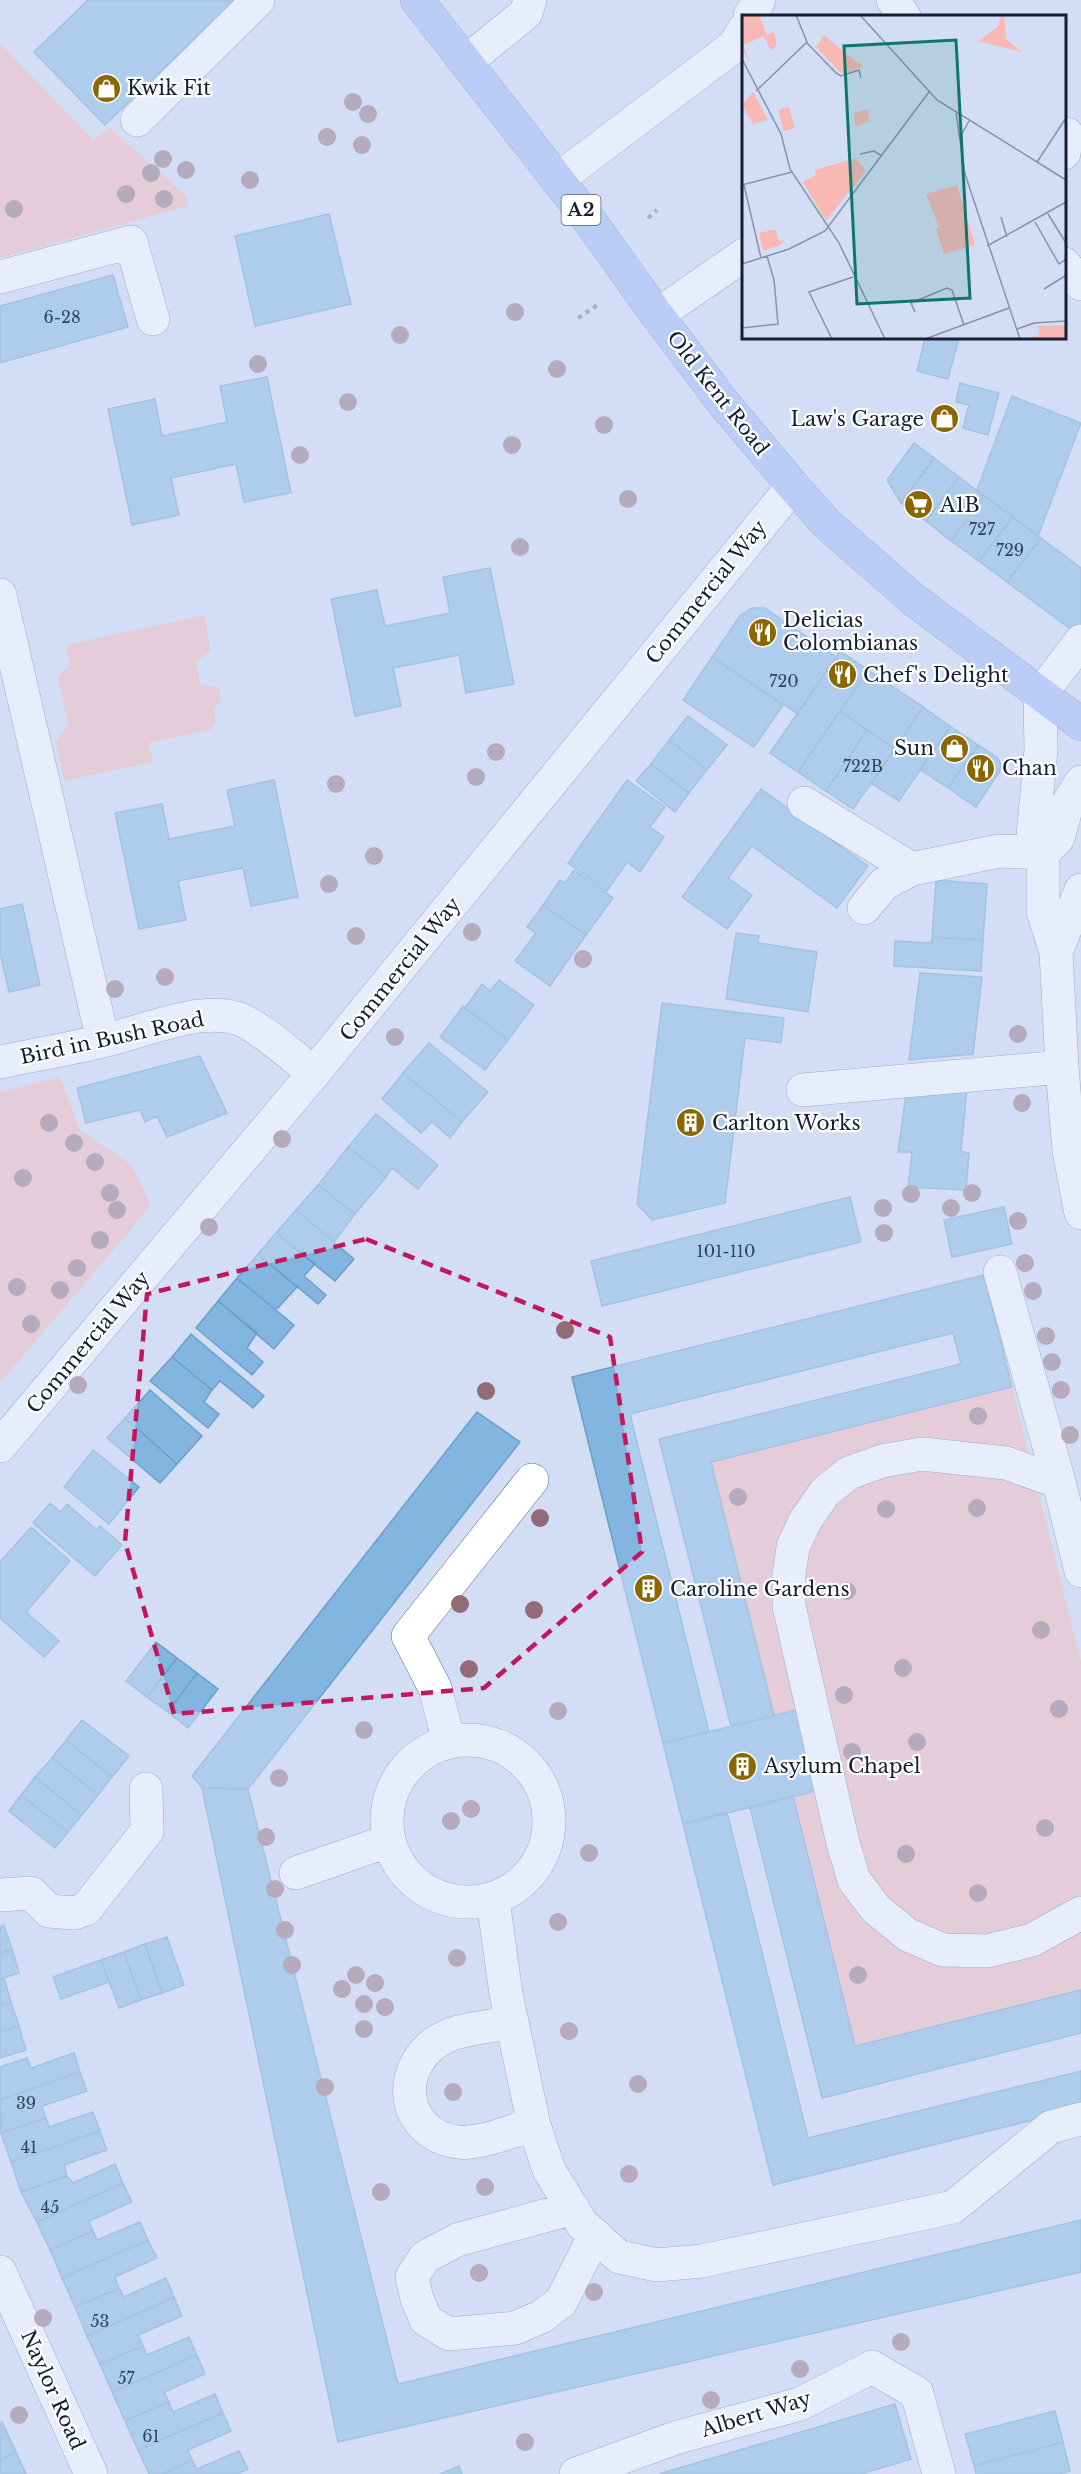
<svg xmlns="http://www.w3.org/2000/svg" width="1081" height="2474" font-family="'Libre Baskerville',serif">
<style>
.green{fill:#f8b9b4}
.building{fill:#82b5e0;stroke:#6c9fc8;stroke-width:1.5}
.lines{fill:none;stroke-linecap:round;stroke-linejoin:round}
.minor-casing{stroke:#576e9f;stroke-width:34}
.highway-casing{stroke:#6c83b1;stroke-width:34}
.path{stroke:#6f798e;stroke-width:4;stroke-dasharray:4.5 4.5;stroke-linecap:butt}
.minor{stroke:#fff;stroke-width:33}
.highway{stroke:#9bb9f6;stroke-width:33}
.tree{fill:#936a78}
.marked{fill:none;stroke:#c2185b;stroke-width:4.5;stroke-dasharray:12 8;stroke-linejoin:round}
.labels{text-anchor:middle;stroke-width:4.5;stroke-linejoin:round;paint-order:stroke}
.number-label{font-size:16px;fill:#30445e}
.shield{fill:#fff;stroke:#5b6270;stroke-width:1.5}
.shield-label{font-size:18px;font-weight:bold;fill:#151e32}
.poi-label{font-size:20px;fill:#151e32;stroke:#fff;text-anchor:start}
.street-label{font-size:20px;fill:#151e32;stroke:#fff}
.inset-road{fill:none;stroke:#8791a7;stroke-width:1.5}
.view{fill:#0f766e;fill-opacity:0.15;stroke:#0f766e;stroke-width:3}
.inset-edge{fill:none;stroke:#151e32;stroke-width:3}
</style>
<rect width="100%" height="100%" fill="#d3def5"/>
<path class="green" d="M0,43L93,140L110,128L186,195L188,206L0,258Z
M204,615L211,651L196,662L200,684L219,687L221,702L214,707L215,723L210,730L149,743L153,762L64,781L56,742L68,724L58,677L70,665L66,645Z
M60,1077L80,1130L132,1165L151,1206L0,1383V1092Z
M1012,1387L1081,1661V1990L855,2046L711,1462Z"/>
<path class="building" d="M88,0H235L105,125L34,52Z
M329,214L351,304L255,326L235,236Z
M113,275L128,327L0,363V306Z
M925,338H959L948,379L917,371Z
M267,377L291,493L244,502L236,464L171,478L179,515L132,525L108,409L155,399L162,436L227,422L220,386Z
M960,383L999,393L988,435L963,428L969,405L956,402Z
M1012,396L1081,423L1038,536L977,490Z
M914,443L934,458L901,503L887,480Z
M934,458L959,477L926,521L901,503Z
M959,477L984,496L951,541L926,521Z
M984,496L1013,517L979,561L951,541Z
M1013,517L1041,538L1007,582L979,561Z
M1041,538L1081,568V630L1077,634L1007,582Z
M490,568L514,684L466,693L459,655L393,668L401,706L355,716L331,599L377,590L385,626L450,613L443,577Z
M752,608H765L836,657L798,714L712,657L740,616Z
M840,651L868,670L798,772L770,753Z
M712,657L783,705L754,747L683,700Z
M868,670L923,707L895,749L840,711Z
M923,707L950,726L899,801L871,783Z
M840,711L867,730L826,791L798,772Z
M688,716L727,745L707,770L669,740Z
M950,726L978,745L948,788L921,770Z
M867,730L895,749L853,809L826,791Z
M669,740L707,770L689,793L651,764Z
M978,745L997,757L1001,764L1000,771L976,807L948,788Z
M651,764L689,793L675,812L636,781Z
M274,780L298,897L251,906L243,868L178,881L186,920L139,929L115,813L162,804L169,839L235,826L227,790Z
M627,780L665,807L650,827L664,837L640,872L627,862L607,891L568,863Z
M761,789L868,866L837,908L752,846L728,878L752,895L727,929L682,897Z
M574,870L613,898L586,935L543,905L560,880L565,883Z
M936,880L987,884L983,940L932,937Z
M22,904L40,985L9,992L0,953V909Z
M543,905L586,935L550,986L515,961L536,933L527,927Z
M736,933L759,936L758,943L817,952L808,1012L726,999Z
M932,937L983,940L981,971L894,966L895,941L932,943Z
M920,973L982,977L973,1054L909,1060Z
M499,980L534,1005L508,1040L465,1008L482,984L490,991Z
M662,1003L784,1018L781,1043L745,1038L725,1203L652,1220L637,1204Z
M463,1006L508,1040L485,1070L440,1037Z
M429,1043L488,1092L462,1122L403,1073Z
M200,1056L227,1113L167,1137L157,1116L145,1122L140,1110L86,1123L77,1088Z
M403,1073L462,1122L450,1138L432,1122L421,1133L382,1099Z
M967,1089L961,1151L969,1153L966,1190L908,1187L912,1152H898L906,1094Z
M376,1114L438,1165L418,1189L392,1168L386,1177L348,1147Z
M348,1147L386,1177L355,1214L318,1185Z
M318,1185L355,1214L334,1242L296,1210Z
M850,1197L861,1242L602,1306L591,1261Z
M1004,1207L1012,1244L952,1257L944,1220Z
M296,1210L354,1259L335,1281L276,1233Z
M276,1233L315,1264L304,1276L326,1295L318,1304L258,1254Z
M258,1254L297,1287L276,1310L237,1278Z
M984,1275L1012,1387L711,1462L774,1716L731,1726L659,1439L961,1364L953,1333L630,1414L709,1732L663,1743L572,1377Z
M237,1278L294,1325L274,1349L218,1301Z
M218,1301L257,1333L247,1348L263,1362L252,1375L196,1328Z
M191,1334L264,1396L253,1408L220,1381L212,1390L172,1357Z
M172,1357L212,1390L204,1402L219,1414L208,1428L150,1381Z
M150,1390L202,1436L177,1464L125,1418Z
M477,1412L520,1442L248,1789L202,1788L192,1776Z
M125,1418L177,1464L160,1483L107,1438Z
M93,1450L139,1487L109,1524L64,1487Z
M50,1503L61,1512L67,1504L97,1530L100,1526L122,1545L95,1576L33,1523Z
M31,1527L70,1561L26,1612L59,1641L44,1657L0,1618V1562Z
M156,1642L177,1658L147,1697L126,1681Z
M177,1658L197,1673L168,1712L147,1697Z
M197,1673L218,1689L188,1728L168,1712Z
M804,1708L824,1789L683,1824L663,1743Z
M82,1720L129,1756L112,1777L66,1740Z
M66,1740L112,1777L98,1795L52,1758Z
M52,1758L98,1795L82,1815L35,1777Z
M35,1777L82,1815L68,1832L21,1795Z
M202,1788L248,1789L398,2384L1081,2220V2272L338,2442Z
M21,1795L68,1832L55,1848L9,1811Z
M793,1796L855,2046L1081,1990V2033L822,2098L750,1807Z
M727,1812L808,2138L1081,2071V2108L773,2185L683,1824Z
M4,1925L12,1949L0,1953V1927Z
M167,1937L184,1985L162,1993L145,1944Z
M145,1944L162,1993L141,2000L124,1952Z
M12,1949L19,1973L0,1979V1953Z
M124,1952L141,2000L119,2008L101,1960Z
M101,1960L109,1982L61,1999L53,1977Z
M4,1978L11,2002L0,2006V1979Z
M11,2002L19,2026L0,2032V2006Z
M19,2026L26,2050L0,2058V2032Z
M74,2053L80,2072L0,2100V2067L27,2058L31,2068Z
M80,2072L87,2091L42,2106L46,2118L1,2133L0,2100Z
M93,2112L100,2131L11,2162L1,2133L46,2118L49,2127Z
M100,2131L107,2150L64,2165L67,2176L21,2192L11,2162Z
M115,2164L123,2183L37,2222L21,2192L67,2176L73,2183Z
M123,2183L132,2202L89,2221L93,2231L50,2250L37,2222Z
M140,2222L148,2240L62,2278L50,2250L93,2231L97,2240Z
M148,2240L157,2258L115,2277L119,2288L75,2307L62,2278Z
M166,2278L174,2297L87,2336L75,2307L119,2288L124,2297Z
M174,2297L182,2316L138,2335L143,2346L100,2364L87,2336Z
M189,2337L197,2355L112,2392L100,2364L143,2346L147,2355Z
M197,2355L205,2374L164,2392L169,2402L125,2421L112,2392Z
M215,2394L223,2413L138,2450L125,2421L169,2402L173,2412Z
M895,2404L911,2459L861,2474H659Z
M1055,2411L1063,2442L974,2466L965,2434Z
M223,2413L231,2431L188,2450L192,2460L162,2474H149L138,2450Z
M2,2422L16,2452L0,2460V2423Z
M1063,2442L1070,2471L1058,2474H976L974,2466Z
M239,2451L248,2469L237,2474H162L192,2460L197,2469Z
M16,2452L26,2474H0V2460Z
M459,2466L462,2474H440Z"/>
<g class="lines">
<defs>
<path id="minor" d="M893,0L904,16
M750,16L759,0
M467,61L526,13L530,0
M137,120L258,0
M1064,153L1067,134
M557,180L734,46L744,29
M1064,264L1081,284
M0,277L131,242L153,319
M657,315L744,255
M0,595L103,1041
M1081,782L1067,805L1058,838L1043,853V911L1056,952L1062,1067L1069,1151L1081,1213
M804,803L912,869
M1043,853L1033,836L1041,749L1040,695L1081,641
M864,908L884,884L912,869L999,851L1043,853
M1056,952L1081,890
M0,1062C34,1055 69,1049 103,1041C142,1032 197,1007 236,1018C256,1023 297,1060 314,1073
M803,1090L1062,1067
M1000,1272L1059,1482L1081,1571
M0,1446L314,1073L793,486
M1059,1482L1006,1463L922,1454L882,1461L849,1473L825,1492L805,1521L793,1547L789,1575V1606L843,1843L854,1880L876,1909L908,1935L943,1950L987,1951L1032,1940L1081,1913
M387 1821a81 81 0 1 1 162 0a81 81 0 1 1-162 0Z
M449,1742L435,1688L408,1636L532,1480
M296,1873L388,1841
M0,1895L31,1893L49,1911L74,1913L86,1909L147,1831L146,1789
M493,1900L506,1994L534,2125L549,2170L582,2224L619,2257L657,2265L702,2261L953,2207L1051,2127L1081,2119
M512,2022C495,2026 460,2029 445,2037C394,2062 398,2134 458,2142C479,2145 513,2130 534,2125
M573,2208L457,2240L425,2257L412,2277L417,2299L426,2320L449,2334L515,2328L541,2317L561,2302L595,2235
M0,2272L91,2474
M576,2474L678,2437L800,2404L872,2367L917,2393L939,2474"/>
<path id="highway" d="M417,0L592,224L657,315L722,401L793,486L827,524L914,600L1081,724"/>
</defs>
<use href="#minor" class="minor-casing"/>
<use href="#highway" class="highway-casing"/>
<path class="path" d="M648,218L657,210
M578,318L599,304"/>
<use href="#minor" class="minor"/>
<use href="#highway" class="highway"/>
</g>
<g class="tree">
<circle cx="353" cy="102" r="9"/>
<circle cx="368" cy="114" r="9"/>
<circle cx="327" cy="137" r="9"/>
<circle cx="362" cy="145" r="9"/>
<circle cx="163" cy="159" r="9"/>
<circle cx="186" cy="170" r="9"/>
<circle cx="151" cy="173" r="9"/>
<circle cx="250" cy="180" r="9"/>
<circle cx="126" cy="194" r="9"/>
<circle cx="164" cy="199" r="9"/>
<circle cx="14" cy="209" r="9"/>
<circle cx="515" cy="312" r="9"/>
<circle cx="400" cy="335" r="9"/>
<circle cx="258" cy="364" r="9"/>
<circle cx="557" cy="369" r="9"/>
<circle cx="348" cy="402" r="9"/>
<circle cx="604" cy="425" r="9"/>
<circle cx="512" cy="445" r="9"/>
<circle cx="300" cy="455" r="9"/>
<circle cx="628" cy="499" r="9"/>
<circle cx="520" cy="547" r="9"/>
<circle cx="496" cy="752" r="9"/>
<circle cx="476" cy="777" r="9"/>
<circle cx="336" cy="784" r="9"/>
<circle cx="374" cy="856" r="9"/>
<circle cx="329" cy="884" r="9"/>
<circle cx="472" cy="932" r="9"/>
<circle cx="356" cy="936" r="9"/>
<circle cx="583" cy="959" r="9"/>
<circle cx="165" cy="977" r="9"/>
<circle cx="115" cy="989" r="9"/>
<circle cx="1018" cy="1034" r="9"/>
<circle cx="395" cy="1037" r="9"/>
<circle cx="1022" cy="1103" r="9"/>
<circle cx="49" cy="1123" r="9"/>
<circle cx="282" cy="1139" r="9"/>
<circle cx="74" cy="1143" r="9"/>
<circle cx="95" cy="1162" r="9"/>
<circle cx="23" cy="1178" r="9"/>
<circle cx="110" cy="1193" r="9"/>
<circle cx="972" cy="1193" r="9"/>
<circle cx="911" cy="1194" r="9"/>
<circle cx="883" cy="1208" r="9"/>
<circle cx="951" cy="1208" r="9"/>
<circle cx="117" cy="1210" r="9"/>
<circle cx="1018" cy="1221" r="9"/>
<circle cx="209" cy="1227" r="9"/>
<circle cx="884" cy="1233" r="9"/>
<circle cx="100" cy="1240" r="9"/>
<circle cx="1025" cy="1263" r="9"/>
<circle cx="77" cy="1268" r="9"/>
<circle cx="17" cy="1287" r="9"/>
<circle cx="60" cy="1290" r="9"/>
<circle cx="1033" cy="1291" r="9"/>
<circle cx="31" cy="1324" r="9"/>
<circle cx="565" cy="1330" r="9"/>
<circle cx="1046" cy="1336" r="9"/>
<circle cx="1052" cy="1362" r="9"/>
<circle cx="78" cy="1385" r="9"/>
<circle cx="1061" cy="1390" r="9"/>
<circle cx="486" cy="1391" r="9"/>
<circle cx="978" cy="1416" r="9"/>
<circle cx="1070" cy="1435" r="9"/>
<circle cx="738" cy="1497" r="9"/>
<circle cx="977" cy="1508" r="9"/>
<circle cx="886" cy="1509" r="9"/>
<circle cx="540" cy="1518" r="9"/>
<circle cx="847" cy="1591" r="9"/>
<circle cx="460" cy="1604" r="9"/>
<circle cx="534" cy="1610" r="9"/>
<circle cx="1041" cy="1630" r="9"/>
<circle cx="903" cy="1668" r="9"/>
<circle cx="469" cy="1669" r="9"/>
<circle cx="844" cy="1695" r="9"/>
<circle cx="1059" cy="1709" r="9"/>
<circle cx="558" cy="1711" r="9"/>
<circle cx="364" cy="1730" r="9"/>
<circle cx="917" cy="1742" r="9"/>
<circle cx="852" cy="1752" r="9"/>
<circle cx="279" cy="1778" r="9"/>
<circle cx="471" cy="1809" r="9"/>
<circle cx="451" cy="1821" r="9"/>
<circle cx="1045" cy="1828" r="9"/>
<circle cx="266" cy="1837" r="9"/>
<circle cx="589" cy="1853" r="9"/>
<circle cx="906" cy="1854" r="9"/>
<circle cx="275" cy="1889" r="9"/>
<circle cx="978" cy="1893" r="9"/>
<circle cx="558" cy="1922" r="9"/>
<circle cx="285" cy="1930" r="9"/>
<circle cx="457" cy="1958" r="9"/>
<circle cx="292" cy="1965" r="9"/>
<circle cx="356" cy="1975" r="9"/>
<circle cx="858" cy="1975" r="9"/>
<circle cx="375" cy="1983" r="9"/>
<circle cx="342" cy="1989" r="9"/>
<circle cx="364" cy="2004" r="9"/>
<circle cx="385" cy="2007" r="9"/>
<circle cx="364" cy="2029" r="9"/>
<circle cx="569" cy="2031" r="9"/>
<circle cx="638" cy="2084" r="9"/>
<circle cx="325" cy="2087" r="9"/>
<circle cx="453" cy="2092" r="9"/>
<circle cx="629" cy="2174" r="9"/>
<circle cx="485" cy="2187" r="9"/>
<circle cx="381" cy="2192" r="9"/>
<circle cx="479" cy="2273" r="9"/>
<circle cx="594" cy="2292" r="9"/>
<circle cx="43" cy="2318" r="9"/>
<circle cx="901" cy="2342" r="9"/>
<circle cx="800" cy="2369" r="9"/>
<circle cx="711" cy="2400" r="9"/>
<circle cx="19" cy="2415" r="9"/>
<circle cx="525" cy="2442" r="9"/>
</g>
<path d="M0 0H1081V2474H0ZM366,1239L610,1337L642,1552L484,1688L174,1714L125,1542L147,1294Z" fill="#d3def5" fill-opacity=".55" fill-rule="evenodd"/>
<path class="marked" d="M366,1239L610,1337L642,1552L484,1688L174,1714L125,1542L147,1294Z"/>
<defs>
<symbol id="shop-disc" viewBox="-11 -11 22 22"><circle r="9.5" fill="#8a6605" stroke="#fff"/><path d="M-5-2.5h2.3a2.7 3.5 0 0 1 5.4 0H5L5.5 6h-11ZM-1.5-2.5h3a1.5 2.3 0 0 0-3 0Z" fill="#fff"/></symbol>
<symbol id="supermarket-disc" viewBox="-11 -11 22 22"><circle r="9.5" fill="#8a6605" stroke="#fff"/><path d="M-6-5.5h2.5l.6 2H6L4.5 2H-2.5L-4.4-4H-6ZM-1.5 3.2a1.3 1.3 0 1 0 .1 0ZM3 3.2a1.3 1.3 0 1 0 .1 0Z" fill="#fff"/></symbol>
<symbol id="restaurant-disc" viewBox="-11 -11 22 22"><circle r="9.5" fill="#8a6605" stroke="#fff"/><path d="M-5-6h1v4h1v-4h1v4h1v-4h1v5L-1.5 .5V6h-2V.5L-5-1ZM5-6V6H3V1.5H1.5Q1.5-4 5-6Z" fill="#fff"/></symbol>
<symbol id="building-disc" viewBox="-11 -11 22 22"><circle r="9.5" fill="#8a6605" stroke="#fff"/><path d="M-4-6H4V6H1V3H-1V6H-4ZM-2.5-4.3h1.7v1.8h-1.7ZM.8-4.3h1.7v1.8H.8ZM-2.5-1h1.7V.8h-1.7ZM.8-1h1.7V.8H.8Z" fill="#fff"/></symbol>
</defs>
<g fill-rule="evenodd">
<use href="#shop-disc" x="90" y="72" width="33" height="33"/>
<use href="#shop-disc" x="928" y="402" width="33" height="33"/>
<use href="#supermarket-disc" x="902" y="488" width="33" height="33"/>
<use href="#restaurant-disc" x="746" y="616" width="33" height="33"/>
<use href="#restaurant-disc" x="826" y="658" width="33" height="33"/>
<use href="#shop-disc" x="938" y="732" width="33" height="33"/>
<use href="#restaurant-disc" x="964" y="752" width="33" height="33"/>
<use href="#building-disc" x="674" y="1106" width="33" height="33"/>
<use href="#building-disc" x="632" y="1572" width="33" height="33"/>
<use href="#building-disc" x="726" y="1750" width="33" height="33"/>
</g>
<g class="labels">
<g class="number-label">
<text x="62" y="323">6-28</text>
<text x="982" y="535">727</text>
<text x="1010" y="556">729</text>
<text x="784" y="687">720</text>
<text x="863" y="772">722B</text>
<text x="726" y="1257">101-110</text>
<text x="26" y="2109">39</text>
<text x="29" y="2153">41</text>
<text x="50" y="2213">45</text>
<text x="100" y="2327">53</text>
<text x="126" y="2384">57</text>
<text x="151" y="2442">61</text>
</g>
<rect class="shield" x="561.5" y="195" width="39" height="30" rx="4.5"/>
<g class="shield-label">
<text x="581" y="216">A2</text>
</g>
<g class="poi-label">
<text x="127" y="95">Kwik Fit</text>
<text x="924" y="426" text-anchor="end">Law's Garage</text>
<text x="940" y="512">A1B</text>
<text x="783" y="627">Delicias<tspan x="783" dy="23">Colombianas</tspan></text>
<text x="863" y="682">Chef's Delight</text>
<text x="934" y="755" text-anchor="end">Sun</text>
<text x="1002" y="775">Chan</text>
<text x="712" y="1130">Carlton Works</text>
<text x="670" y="1596">Caroline Gardens</text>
<text x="764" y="1773">Asylum Chapel</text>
</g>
<g class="street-label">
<text transform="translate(718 393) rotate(52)" y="7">Old Kent Road</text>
<text transform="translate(706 592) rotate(-51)" y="7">Commercial Way</text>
<text transform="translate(400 969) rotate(-51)" y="7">Commercial Way</text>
<text transform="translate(112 1038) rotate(-12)" y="7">Bird in Bush Road</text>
<text transform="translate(88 1342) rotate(-50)" y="7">Commercial Way</text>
<text transform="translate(53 2390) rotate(66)" y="7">Naylor Road</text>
<text transform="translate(756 2414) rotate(-17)" y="7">Albert Way</text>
</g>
</g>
<g transform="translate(742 15)">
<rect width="324" height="324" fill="#d3def5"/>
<path d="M0,0H17L25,20L31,17L34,23V31L29,36L22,21L1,30L8,47L0,34ZM259,0H262L264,24L280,37L236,26L256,12ZM82,20L112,45L122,51L101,59L97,56L74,32ZM11,77L26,105L11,109L0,90ZM47,92L53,113L42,116L36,95ZM126,94L127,106L113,112L112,98ZM114,143L124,156L84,206L61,167L74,160L73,155ZM215,170L233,230L202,239L194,214L197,212L184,179ZM33,214L37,226L42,225L39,230L21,236L17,218ZM324,310V324L284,323L298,320L296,311Z" fill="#f8b9b4"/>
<path class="inset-road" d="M118,0L195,85L324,165M65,28L94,58L99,61L117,55L119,63M0,44L39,119L48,154L97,228L143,324M14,76L65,27L54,0M214,98L223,159L278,324M217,124L227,106M118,139L132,136L140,141M295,147L324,103M0,170L50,157M2,170L19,243M306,199L324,228M259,202L265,222M293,207L317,249L324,244M245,231L324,187M0,249L47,234L83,216L187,77M302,274L323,261M173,297L169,288L205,273L210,275L222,310M0,313L36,309L32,265L25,241M275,314L292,308L324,306M90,324L67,277L111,262M183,324L267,293"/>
<path class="view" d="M214,25L228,283L115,289L102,31Z"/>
<rect width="324" height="324" class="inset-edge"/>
</g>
</svg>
